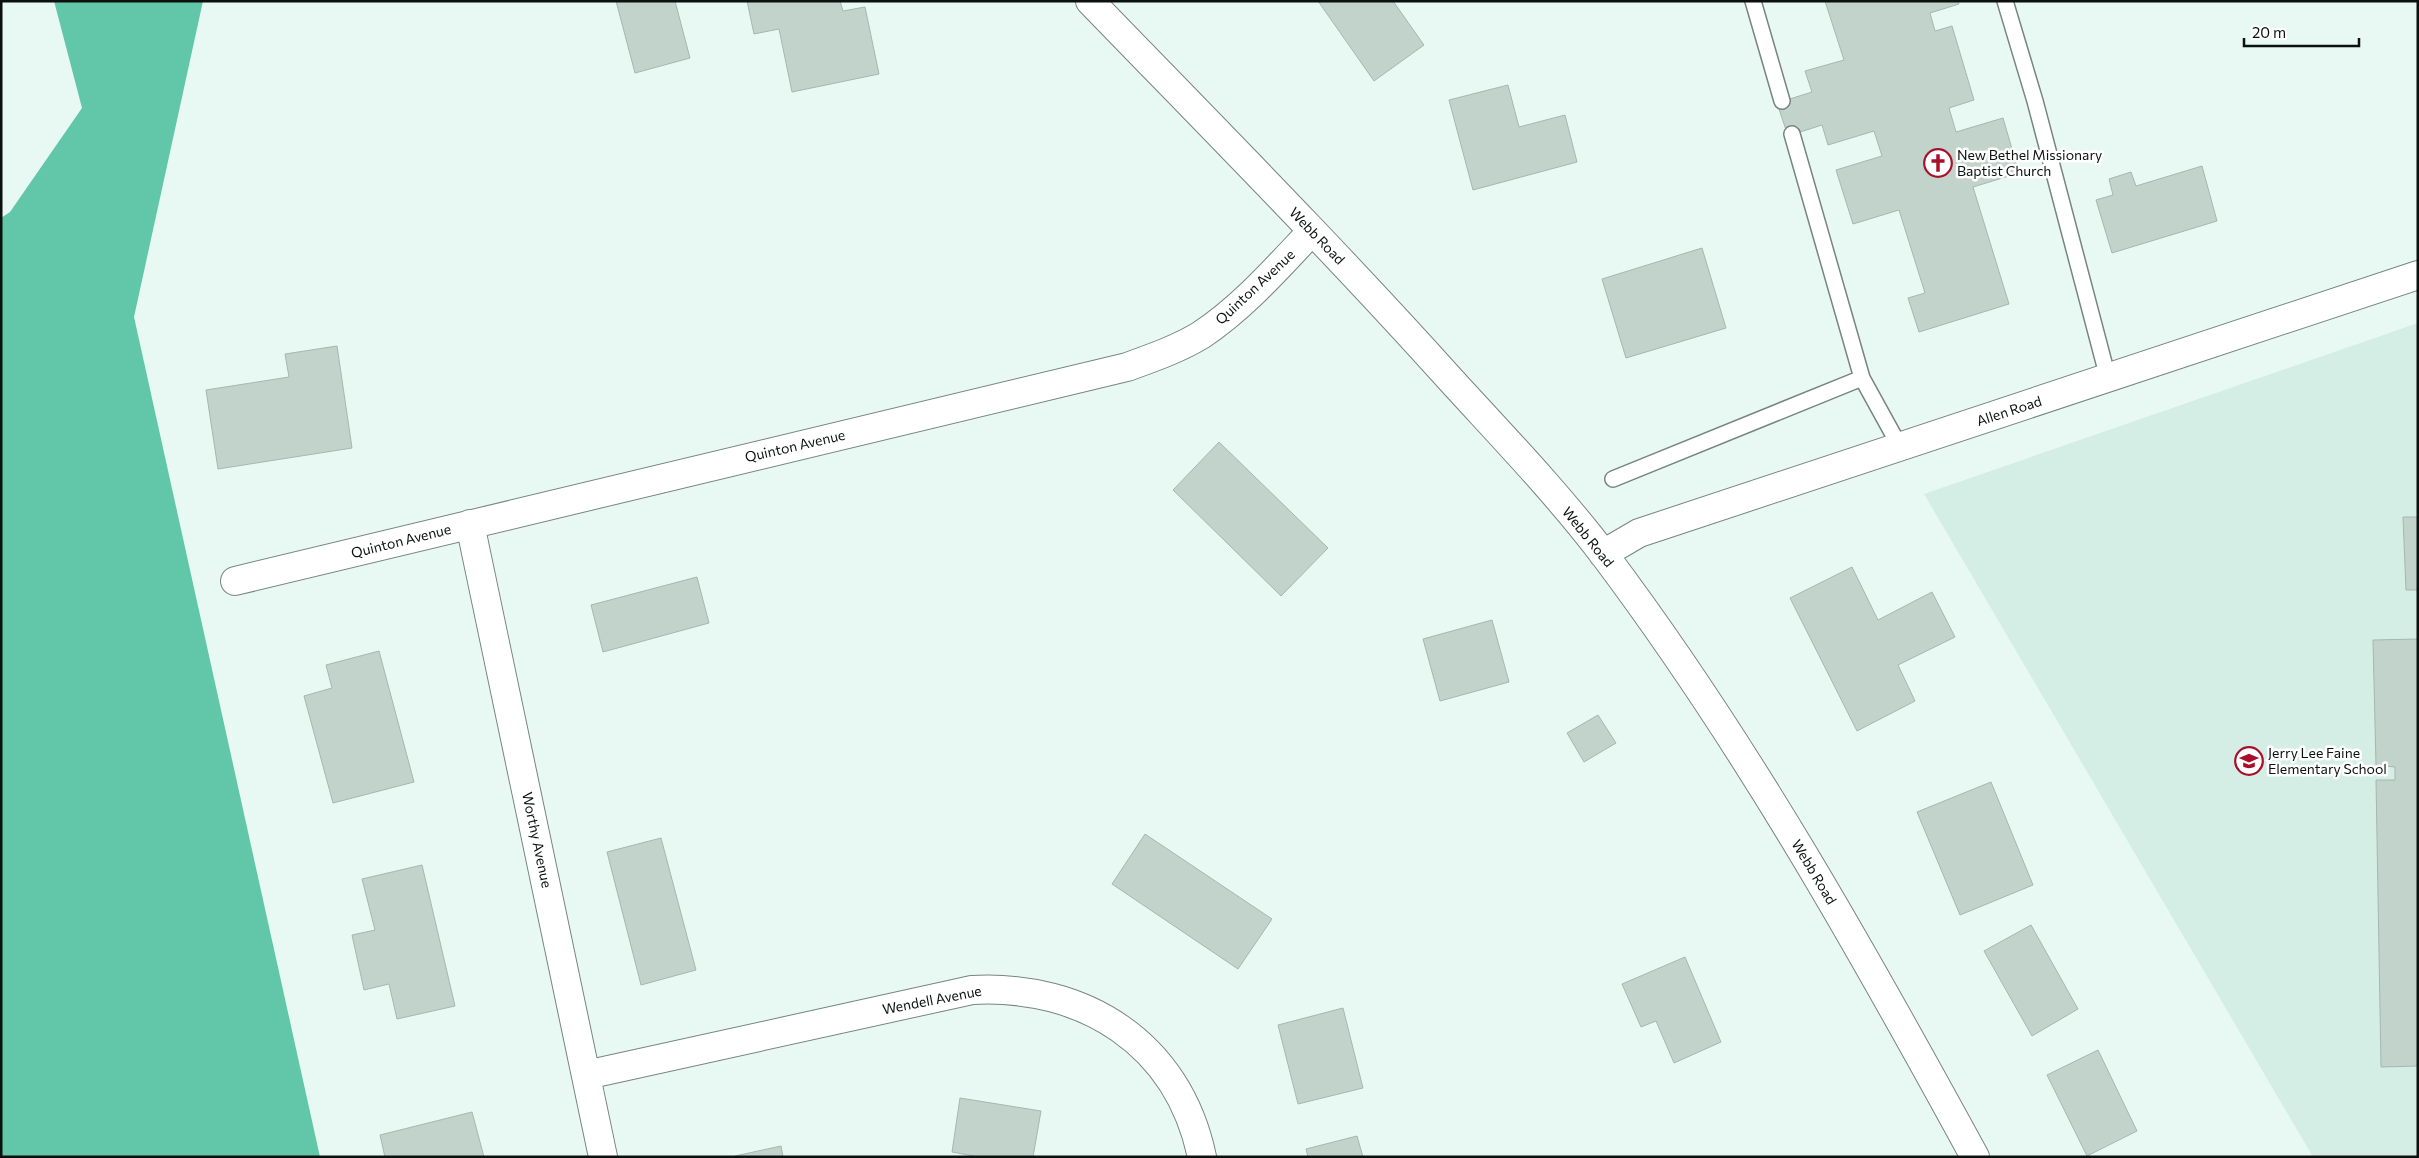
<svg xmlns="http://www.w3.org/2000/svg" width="2419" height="1158" font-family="Commissioner,sans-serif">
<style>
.built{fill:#d5eee5}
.forest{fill:#62c6a8}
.building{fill:#c2d3cc;stroke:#a6b6b0}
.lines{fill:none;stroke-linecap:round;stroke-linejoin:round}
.service-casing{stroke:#768580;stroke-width:18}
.minor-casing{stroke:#768580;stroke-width:30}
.tertiary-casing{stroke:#768580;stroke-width:30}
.service{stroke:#fff;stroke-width:15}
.minor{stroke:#fff;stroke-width:28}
.tertiary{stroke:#fff;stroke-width:28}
.labels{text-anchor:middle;stroke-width:5;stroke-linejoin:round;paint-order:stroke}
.poi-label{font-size:14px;fill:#0b110f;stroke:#fff;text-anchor:start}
.street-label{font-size:14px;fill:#0b110f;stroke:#fff}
</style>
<rect width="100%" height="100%" fill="#e8f9f3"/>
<path class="built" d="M2418,323V1157H2313L1924,494Z"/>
<path class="forest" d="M54,1H203L134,317L320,1157H1V218L10,212L82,108Z"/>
<path class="building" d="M616,1H675L690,58L635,73Z
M747,1H840L843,11L865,7L879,74L792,92L779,29L754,34Z
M1318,1H1393L1424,45L1374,81Z
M1825,1H1958L1959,4L1930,13L1935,31L1952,26L1974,100L1949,108L1956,132L2003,118L2019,173L1973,187L2009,304L1919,332L1908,298L1925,293L1899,210L1853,224L1836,170L1882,156L1874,131L1828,145L1822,125L1788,136L1777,103L1812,92L1805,71L1844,60Z
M1508,85L1519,127L1565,115L1577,162L1473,190L1449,100Z
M2202,166L2217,221L2112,253L2096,200L2113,195L2109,179L2131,172L2136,186Z
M1702,248L1726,328L1626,358L1602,279Z
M337,346L352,448L218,469L206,390L289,377L285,354Z
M1219,442L1328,548L1281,596L1173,490Z
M2403,517H2418V590H2406Z
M1852,567L1878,620L1932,592L1955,637L1898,665L1915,701L1857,731L1790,598Z
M697,577L709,623L603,652L591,605Z
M1492,620L1509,682L1440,701L1423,639Z
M2418,639V1066L2381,1067L2376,780H2395V767L2376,765L2373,640Z
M379,651L414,782L333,803L304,696L332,688L326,665Z
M1598,715L1616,743L1584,762L1567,733Z
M1991,782L2033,885L1960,915L1917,812Z
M1145,834L1272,919L1238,969L1112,884Z
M661,838L696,970L641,985L607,852Z
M422,865L455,1006L397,1019L389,984L364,990L352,935L375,930L362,879Z
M2031,925L2078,1009L2032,1036L1984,951Z
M1685,957L1721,1042L1674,1063L1656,1021L1641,1027L1622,984Z
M1343,1008L1363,1088L1298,1104L1278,1025Z
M2098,1050L2137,1131L2087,1156L2047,1075Z
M960,1098L1041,1111L1033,1157H979L952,1152Z
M472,1112L484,1157H385L380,1135Z
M1357,1136L1363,1157H1308L1306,1149Z
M781,1146L783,1157H735V1156Z"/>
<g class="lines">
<defs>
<path id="service" d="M1753,1L1782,101
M2005,1L2035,101L2108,378
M1792,134L1862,378
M1613,479L1862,378L1900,447"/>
<path id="minor" d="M470,524L603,1157
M235,581L1127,367C1152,358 1178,349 1201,335C1243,307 1277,268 1312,231
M586,1075L972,990C1084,984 1178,1043 1202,1157"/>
<path id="tertiary" d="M1090,1C1211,126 1334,250 1450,379C1503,437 1558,494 1605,556C1747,745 1862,950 1975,1157
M1603,554L1639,533L2418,275"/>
</defs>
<use href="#service" class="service-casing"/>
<use href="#minor" class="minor-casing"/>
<use href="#tertiary" class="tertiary-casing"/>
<use href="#service" class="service"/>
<use href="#minor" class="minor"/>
<use href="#tertiary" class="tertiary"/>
</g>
<defs>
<symbol id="church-ring" viewBox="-11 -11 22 22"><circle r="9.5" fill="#fff" stroke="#a81029" stroke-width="1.5"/><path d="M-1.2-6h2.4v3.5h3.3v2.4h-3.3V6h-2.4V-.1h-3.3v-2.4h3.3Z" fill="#a81029"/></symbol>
<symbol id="school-ring" viewBox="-11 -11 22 22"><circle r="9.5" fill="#fff" stroke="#a81029" stroke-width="1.5"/><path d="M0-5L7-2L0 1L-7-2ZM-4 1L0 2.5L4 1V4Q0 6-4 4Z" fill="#a81029"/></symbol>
</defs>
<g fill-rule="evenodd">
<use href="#church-ring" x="1922" y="147" width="32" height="32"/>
<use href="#school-ring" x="2233" y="745" width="32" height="32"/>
</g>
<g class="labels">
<g class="poi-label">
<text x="1957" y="160">New Bethel Missionary<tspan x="1957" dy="16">Baptist Church</tspan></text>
<text x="2268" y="758">Jerry Lee Faine<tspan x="2268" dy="16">Elementary School</tspan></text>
</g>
<g class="street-label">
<text transform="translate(1317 236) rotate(46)" y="5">Webb Road</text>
<text transform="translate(1255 287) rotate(-43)" y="5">Quinton Avenue</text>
<text transform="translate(2009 411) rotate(-18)" y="5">Allen Road</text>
<text transform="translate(795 446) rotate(-13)" y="5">Quinton Avenue</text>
<text transform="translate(1588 537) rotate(51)" y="5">Webb Road</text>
<text transform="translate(401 541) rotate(-14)" y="5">Quinton Avenue</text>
<text transform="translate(537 840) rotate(78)" y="5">Worthy Avenue</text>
<text transform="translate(1814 872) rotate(59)" y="5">Webb Road</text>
<text transform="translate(932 1000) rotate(-11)" y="5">Wendell Avenue</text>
</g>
</g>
<rect width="2419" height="1158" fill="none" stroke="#0b110f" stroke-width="5"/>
<path d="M2244 38v8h115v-8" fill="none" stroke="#0b110f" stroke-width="2.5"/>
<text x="2252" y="38" font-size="15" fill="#0b110f" stroke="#ffffff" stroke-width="4" paint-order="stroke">20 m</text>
</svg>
